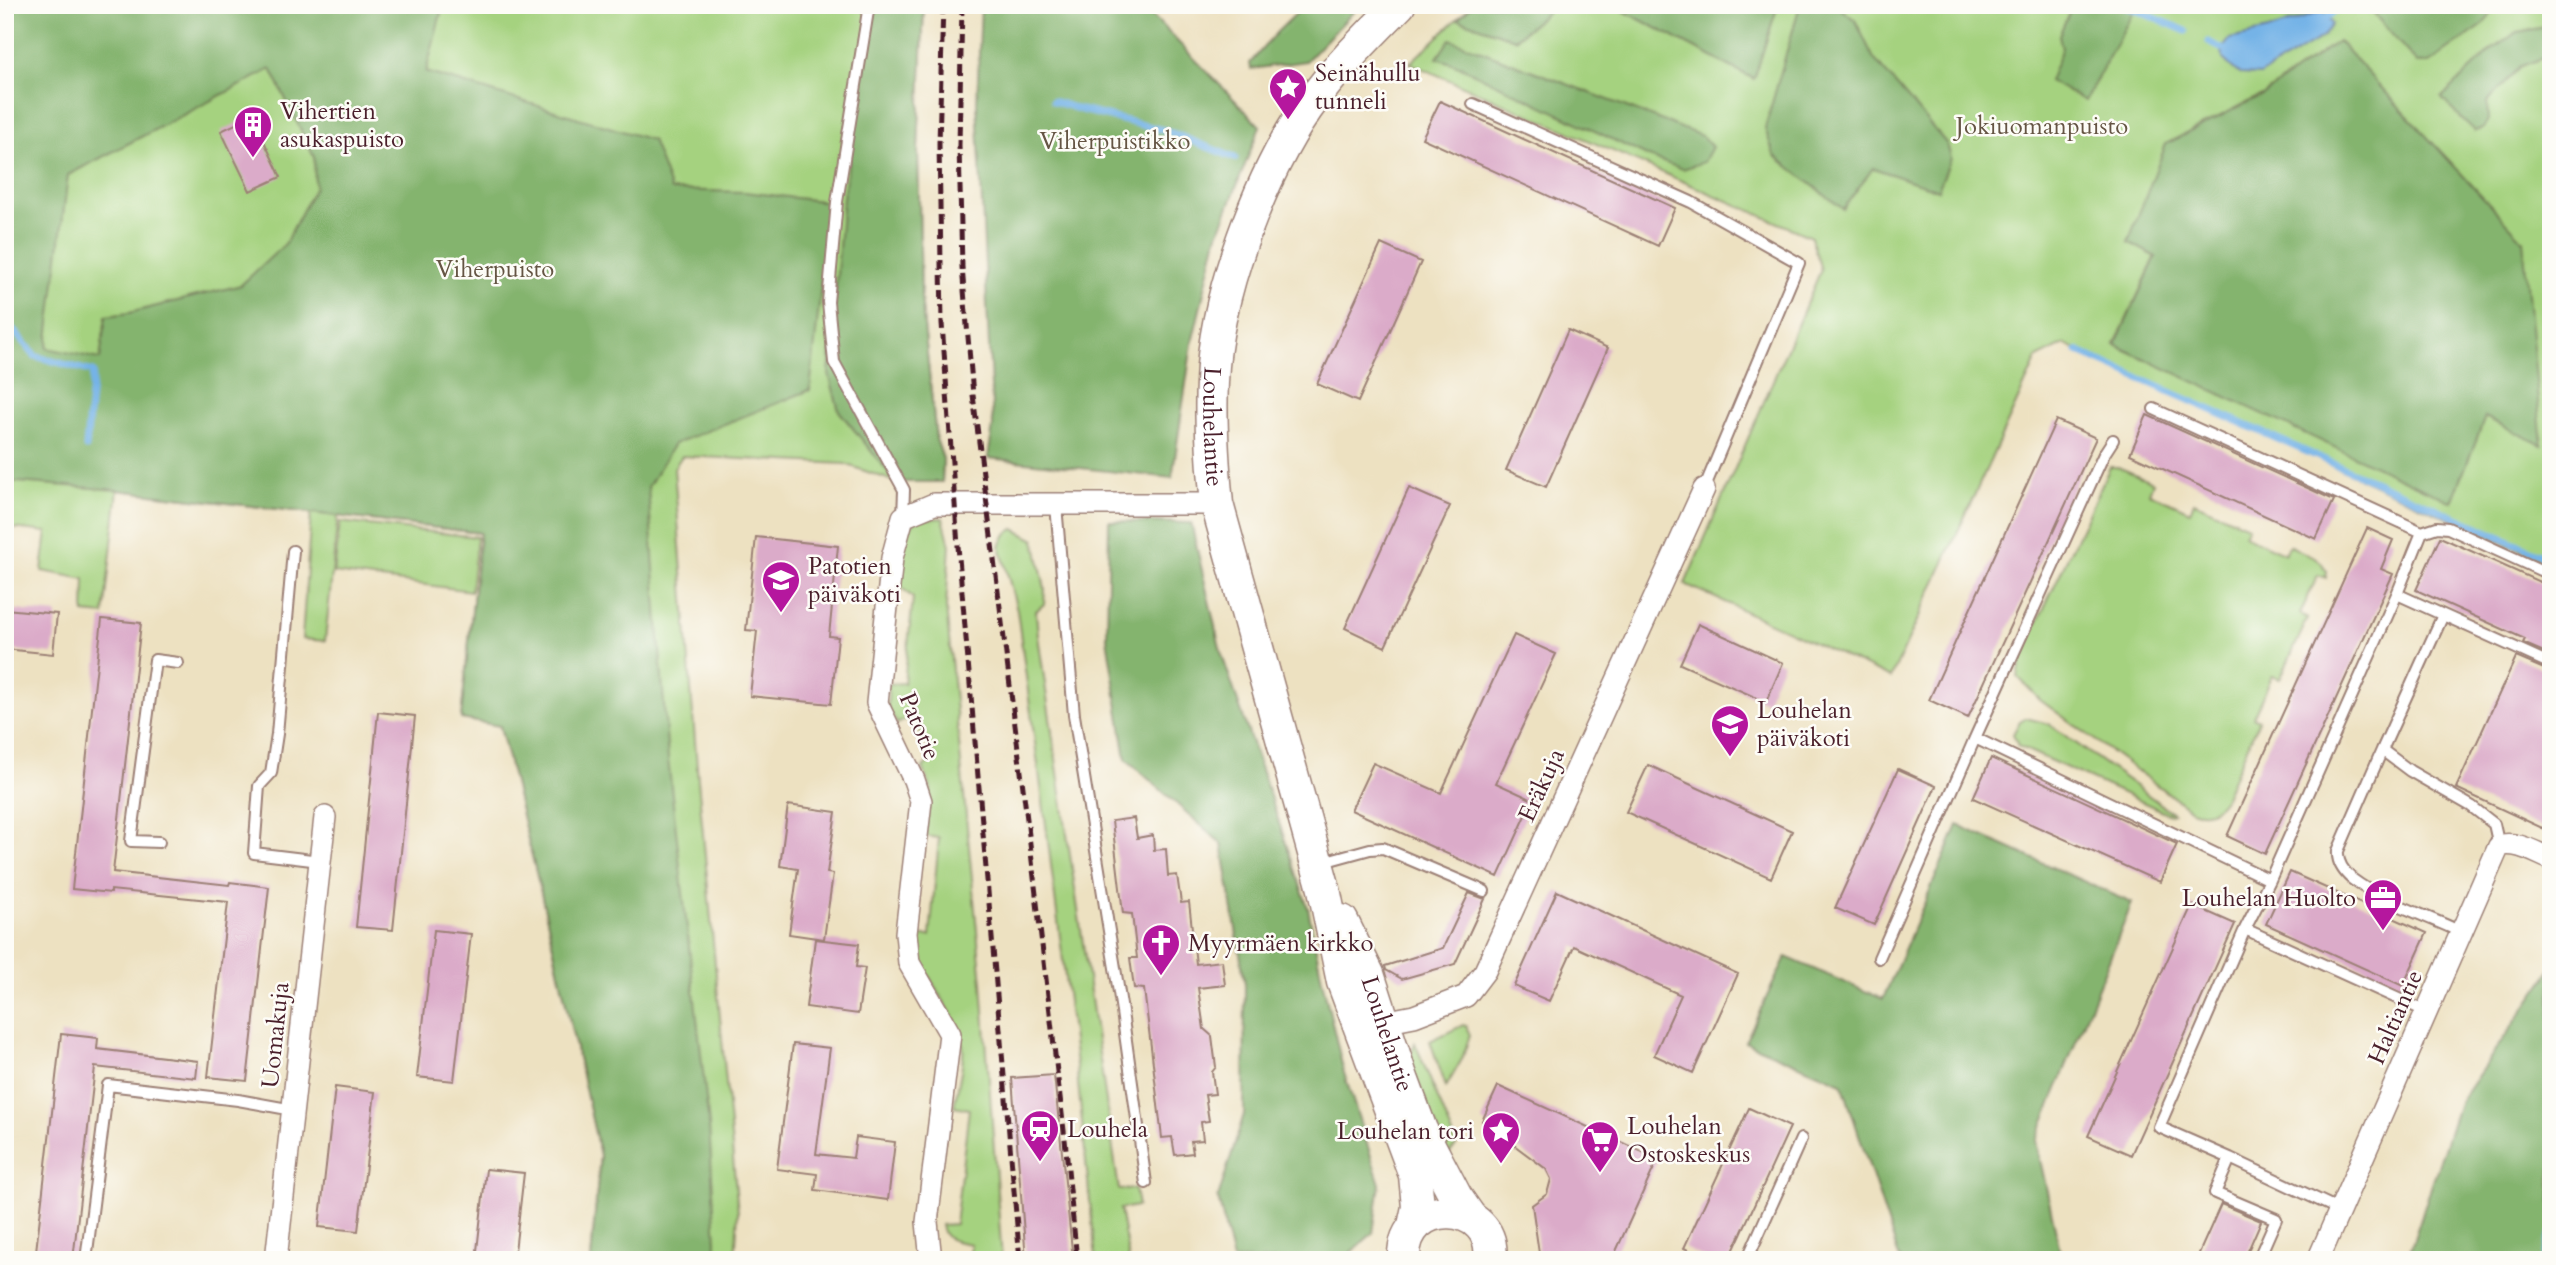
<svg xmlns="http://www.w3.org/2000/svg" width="2556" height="1265" font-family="Cardo,serif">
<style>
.green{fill:#a5d27f;stroke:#787855;stroke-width:2;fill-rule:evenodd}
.forest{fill:#84b46e;stroke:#676a4c;stroke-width:2;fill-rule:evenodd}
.water{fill:#74b3e7;stroke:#5f6989;stroke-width:2}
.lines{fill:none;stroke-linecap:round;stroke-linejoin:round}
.stream{stroke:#74b3e7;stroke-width:7}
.building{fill:#dbabc9}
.lane-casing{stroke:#9c8076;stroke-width:14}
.street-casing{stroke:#9c8076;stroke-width:24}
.secondary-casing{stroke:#9c8076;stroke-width:35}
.lane{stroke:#fff;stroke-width:10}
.street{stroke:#fff;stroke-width:21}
.secondary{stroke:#fff;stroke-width:32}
.rail{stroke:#4a1f2b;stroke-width:5;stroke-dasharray:10 5;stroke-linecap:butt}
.labels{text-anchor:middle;stroke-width:5;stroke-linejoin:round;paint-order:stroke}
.poi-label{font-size:24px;fill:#4a1f2b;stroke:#fdfcf7;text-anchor:start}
.park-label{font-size:24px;fill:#655544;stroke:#fdfcf7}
.street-label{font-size:24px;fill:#4a1f2b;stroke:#fdfcf7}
</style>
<rect width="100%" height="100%" fill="#fdfcf7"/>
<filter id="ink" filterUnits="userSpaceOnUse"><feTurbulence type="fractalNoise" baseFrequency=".0143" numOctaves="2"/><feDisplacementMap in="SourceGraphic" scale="14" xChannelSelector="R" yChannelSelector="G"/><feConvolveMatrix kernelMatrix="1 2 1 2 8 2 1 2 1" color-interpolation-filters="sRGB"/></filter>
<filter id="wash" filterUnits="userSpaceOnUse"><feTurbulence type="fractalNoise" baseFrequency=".00686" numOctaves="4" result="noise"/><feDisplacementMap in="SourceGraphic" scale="28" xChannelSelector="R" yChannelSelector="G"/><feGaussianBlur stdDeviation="1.57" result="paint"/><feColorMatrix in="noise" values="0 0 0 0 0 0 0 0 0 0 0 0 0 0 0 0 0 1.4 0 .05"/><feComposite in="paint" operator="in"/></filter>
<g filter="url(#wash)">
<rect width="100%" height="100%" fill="#ede1c1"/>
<path class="green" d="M5,5H924L918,151L921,297L936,439L943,459L942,482H896L845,464L682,456L674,468L698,780L738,1212L735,1260H591L600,1155L540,888L500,726L461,719L480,533L338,516L325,641L302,639L311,513L118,490L104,615L84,613L85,579L42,571L47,532L5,527Z
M1472,5H2551V565L2065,344L2037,358L1891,678L1685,584L1821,270L1811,237L1410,63ZM2338,41L2542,444L2485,417L2452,502L2115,344L2156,256L2166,144L2264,94Z
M2110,467H2118L2153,482L2149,493L2190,511L2194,502L2248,526L2244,535L2285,554L2289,545L2320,561L2327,571L2326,578L2318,575L2300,614L2308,618L2280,679L2272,676L2253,717L2259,720L2225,797C2217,810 2206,816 2191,810L2040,700L2018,677L2022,655Z
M943,518L950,545L946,607L982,983L1002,1260H969L971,1244C957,1241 943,1242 941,1225L955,1224L969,1109L954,1106C957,1089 965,1061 963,1046C957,1006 917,977 917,936H930L939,838L925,836L931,789L923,767L935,757L911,717L897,724L888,708V684L904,683L913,598L900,586C902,563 900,536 917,519Z
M340,522L477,537L471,591L334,573Z
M1014,529L1035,540L1045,589L1044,604L1036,611L1038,636L1119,1190L1135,1189L1138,1206L1120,1209L1129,1260H1096L1077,1073L1045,817L1017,610L1000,546L1006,534Z
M2026,718L2049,724L2173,813L2169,814L2018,746L2013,734L2019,723Z
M1463,1025L1466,1026L1470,1035L1462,1059L1446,1087L1430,1041Z
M1415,1043L1453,1135L1456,1146L1448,1155L1409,1061Z"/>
<path class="forest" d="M5,5H443L426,72L652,140L671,190L745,192L830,202L810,390L674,444L648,487L668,759L709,1125L716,1242L715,1260H591L600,1155L540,888L500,726L461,719L480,533L117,490L5,481ZM271,69L314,157L315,187L285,244L241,285L129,313L106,316L100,359L47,348L68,175Z
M874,5H924L918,151L921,297L936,439L943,459L942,482H896L839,411L829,374L843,198Z
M981,5H1142L1260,126L1217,237L1192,343L1172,478L988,458L993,426L977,103Z
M1305,5H1360L1306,61L1251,69L1250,63L1277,32Z
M1472,5H1556L1515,39L1458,19Z
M1612,5H1778L1754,79Z
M1800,5H1836L1855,20L1874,59L1947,144L1951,158L1938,190L1873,168L1843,209L1774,155L1765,128Z
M2069,5H2137L2085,101L2049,81L2062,48L2059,35L2071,9Z
M2366,5H2498L2482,26L2429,63H2417Z
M2551,26V55L2521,66L2487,102L2488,120L2483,129L2475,131L2441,98L2490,51L2517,32Z
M1450,39L1702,136L1712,147L1704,162L1683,169L1651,158L1457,65L1437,58Z
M2338,41L2523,240L2542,445L2485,417L2452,502L2115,345L2156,257L2128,242L2166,144L2264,94Z
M1109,521L1191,523L1221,652L1308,908L1322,980L1344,1073L1380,1184L1373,1233L1342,1260H1233L1218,1198L1244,1114L1245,984L1222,844L1126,759L1107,638Z
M1958,825L2132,903L2036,1141L2062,1260H1900L1842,1083L1745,1042L1786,957L1883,999Z
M2551,970V1260H2407L2459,1103Z"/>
<path class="water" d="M2323,11L2332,24L2323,37L2260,75L2239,74L2223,59L2222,49L2230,39L2268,30Z"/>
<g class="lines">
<path class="stream" d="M2124,5L2186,31
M2327,17L2341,5
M2209,42L2222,49
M1053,101L1081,110L1167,131L1235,158
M5,320L35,356L93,372L86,447
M2077,351L2551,559
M2544,1260L2551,1235"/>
</g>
<g id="blocks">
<path class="building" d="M1440,101L1675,208L1658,246L1422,138Z
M244,120L254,142L262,137L281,177L250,191L221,131Z
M1381,244L1421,262L1358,402L1317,384Z
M1568,330L1608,348L1546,487L1506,470Z
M2147,415L2334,500L2316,539L2130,454Z
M2056,420L2096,438L1968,718L1929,700Z
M1409,488L1450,506L1385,647L1345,628Z
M2367,528L2393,540L2381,569L2393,574L2265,854L2227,836Z
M756,537L838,546L829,636L838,637L831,704L750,696L757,631L746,630Z
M2440,537L2551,587V655L2523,643L2525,639L2416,590Z
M5,609L57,614L53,654L5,649Z
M102,619L141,623L113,872L229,885L230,882L269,887L247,1081L208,1077L228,902L111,890V893L72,889Z
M1698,624L1783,663L1766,702L1680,664Z
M1514,635L1556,654L1496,783L1533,800L1498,877L1351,810L1373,763L1441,793Z
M2516,657L2551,672V832L2456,788Z
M378,712L415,716L393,930L356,927Z
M1991,758L2177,844L2160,882L1973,798Z
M1648,765L1792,831L1771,878L1626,812Z
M1898,769L1936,786L1874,925L1835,908Z
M788,805L836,812L827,873L833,874L824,939L789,934L798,869L780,866Z
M1134,818L1137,838L1153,835L1154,850L1166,849L1168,876L1177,875L1181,903L1189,902L1196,964L1222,961L1225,985L1198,988L1204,1029L1212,1036L1216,1067L1212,1072L1215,1094L1205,1095L1209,1121L1201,1122L1203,1140L1191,1141L1193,1153L1175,1155L1172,1137L1162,1138L1144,989L1134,988L1130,958H1137L1132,914L1123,913L1112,821Z
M2290,872L2427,933L2403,986L2266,924Z
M1557,891L1738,974L1693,1073L1654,1055L1681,995L1574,946L1549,1001L1514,986Z
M1469,893L1485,899L1455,964L1402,979L1386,970L1385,966L1443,948Z
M2192,905L2235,924L2131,1155L2088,1136Z
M434,930L471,934L454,1081L417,1077Z
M815,939L859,944L856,967L865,968L858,1014L806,1007Z
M61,1034L98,1038L97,1049L198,1061L196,1078L95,1067L73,1260H35Z
M793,1044L830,1048L816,1154L853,1158L856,1137L895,1142L888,1200L815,1190L817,1174L777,1169Z
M1054,1075L1073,1260H1026L1012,1078Z
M1498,1086L1658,1159L1612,1260H1540L1532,1205L1547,1194L1551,1179L1546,1169L1482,1121Z
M335,1087L375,1092L358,1231L319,1227Z
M1749,1108L1790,1127L1729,1260H1709L1684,1248Z
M486,1169L524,1173L514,1260H476Z
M2221,1204L2261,1221L2244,1260H2196Z"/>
</g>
</g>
<g filter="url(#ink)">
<use href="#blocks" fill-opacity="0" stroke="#9c8076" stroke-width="2"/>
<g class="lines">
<defs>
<path id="lane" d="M869,5L837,202L828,302L834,362L904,490L903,517
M1473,104L1691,202L1799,263L1704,489
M2154,409L2422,532L2437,527L2448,528L2551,575
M2113,440L2104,454L1975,738L2270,880L2245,929L2425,1011
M1056,505L1074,715L1121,1005L1146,1183
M293,551L277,734L271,773L259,786L254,853L320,861
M2397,594L2551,664
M2443,615L2382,750L2410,771L2471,806L2494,824L2499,846
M2382,750L2338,851C2337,862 2344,872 2352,879C2384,903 2426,915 2461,932
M159,842L131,841L155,660L178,663
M1319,863L1370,849L1383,848L1484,891
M2270,880L2397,594L2422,532
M2245,929L2159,1127L2230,1158L2215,1193L2276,1219L2258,1260
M1879,958L1975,738
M2230,1158L2340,1210
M86,1260L108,1085L238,1100L293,1110
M1747,1260L1801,1139"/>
<path id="street" d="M1373,1024L1414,1016L1466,996L1485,971L1704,489
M276,1260L325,817
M931,1260L927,1222L950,1034L909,963L906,933L921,801L914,780L877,703L892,558L903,517L934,504H1217
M2318,1260L2499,846C2515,840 2536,853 2551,859"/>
<g id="secondary">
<path id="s1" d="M1399,5C1366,38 1334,70 1307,108C1259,178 1215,296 1212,382C1210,423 1213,463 1217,504L1324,889L1343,982L1415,1175L1418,1207L1414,1226"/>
<path id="s2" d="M1342,921L1368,974L1400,1073L1421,1130L1456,1197L1470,1217"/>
<path d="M1404,1260C1401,1194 1498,1199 1490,1260"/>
</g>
</defs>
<use href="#lane" class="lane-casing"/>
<use href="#street" class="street-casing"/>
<use href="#secondary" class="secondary-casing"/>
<use href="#lane" class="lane"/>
<use href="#street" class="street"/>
<use href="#secondary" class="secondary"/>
<path class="rail" d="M943,5L939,144L942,323L958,546L1020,1260
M962,5L959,145L962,267L973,395L1028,827L1065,1139L1077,1260"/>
</g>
</g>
<defs>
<symbol id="sight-pin" viewBox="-11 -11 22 30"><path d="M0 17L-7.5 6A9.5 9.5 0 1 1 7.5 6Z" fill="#b5179e" stroke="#fdfcf7"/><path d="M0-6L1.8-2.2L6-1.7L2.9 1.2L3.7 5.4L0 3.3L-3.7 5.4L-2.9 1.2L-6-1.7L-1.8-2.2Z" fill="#fff"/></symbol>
<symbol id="building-pin" viewBox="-11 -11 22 30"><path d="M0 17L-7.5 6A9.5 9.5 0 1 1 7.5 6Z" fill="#b5179e" stroke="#fdfcf7"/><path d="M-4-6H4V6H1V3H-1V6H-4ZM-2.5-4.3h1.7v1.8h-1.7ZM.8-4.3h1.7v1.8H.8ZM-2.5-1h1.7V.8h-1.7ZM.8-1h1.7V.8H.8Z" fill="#fff"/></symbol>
<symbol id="school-pin" viewBox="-11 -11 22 30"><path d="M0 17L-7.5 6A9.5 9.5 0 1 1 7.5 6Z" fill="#b5179e" stroke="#fdfcf7"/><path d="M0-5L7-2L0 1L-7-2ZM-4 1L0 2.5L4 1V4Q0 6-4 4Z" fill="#fff"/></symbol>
<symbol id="office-pin" viewBox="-11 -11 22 30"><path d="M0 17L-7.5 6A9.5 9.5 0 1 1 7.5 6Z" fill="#b5179e" stroke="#fdfcf7"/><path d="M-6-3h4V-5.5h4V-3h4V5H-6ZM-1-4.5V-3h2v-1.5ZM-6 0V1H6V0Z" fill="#fff"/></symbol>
<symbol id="church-pin" viewBox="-11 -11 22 30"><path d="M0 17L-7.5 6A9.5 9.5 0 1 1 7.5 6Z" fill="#b5179e" stroke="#fdfcf7"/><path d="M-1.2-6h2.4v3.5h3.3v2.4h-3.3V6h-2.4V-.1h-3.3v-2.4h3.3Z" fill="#fff"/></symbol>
<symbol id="station-pin" viewBox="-11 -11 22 30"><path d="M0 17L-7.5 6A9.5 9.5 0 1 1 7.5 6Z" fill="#b5179e" stroke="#fdfcf7"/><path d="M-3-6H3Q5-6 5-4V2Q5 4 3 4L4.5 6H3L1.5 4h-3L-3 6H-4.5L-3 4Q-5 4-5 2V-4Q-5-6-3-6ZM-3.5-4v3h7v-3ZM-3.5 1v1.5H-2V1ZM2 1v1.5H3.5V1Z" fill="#fff"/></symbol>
<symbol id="supermarket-pin" viewBox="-11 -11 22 30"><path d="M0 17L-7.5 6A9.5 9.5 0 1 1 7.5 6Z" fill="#b5179e" stroke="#fdfcf7"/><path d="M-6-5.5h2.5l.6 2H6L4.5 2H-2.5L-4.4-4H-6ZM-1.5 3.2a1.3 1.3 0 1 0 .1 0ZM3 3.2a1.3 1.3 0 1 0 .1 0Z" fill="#fff"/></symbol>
</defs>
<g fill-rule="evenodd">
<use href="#sight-pin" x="1266" y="65" width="44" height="60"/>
<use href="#building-pin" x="231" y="103" width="44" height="60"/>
<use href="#school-pin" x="759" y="558" width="44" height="60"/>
<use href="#school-pin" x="1708" y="702" width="44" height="60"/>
<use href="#office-pin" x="2361" y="876" width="44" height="60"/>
<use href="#church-pin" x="1139" y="921" width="44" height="60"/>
<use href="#station-pin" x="1018" y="1107" width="44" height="60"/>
<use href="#sight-pin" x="1479" y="1109" width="44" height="60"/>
<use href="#supermarket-pin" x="1578" y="1118" width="44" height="60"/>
</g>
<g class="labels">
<g class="poi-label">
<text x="1315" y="81">Seinähullu<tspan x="1315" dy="28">tunneli</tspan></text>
<text x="280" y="119">Vihertien<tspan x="280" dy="28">asukaspuisto</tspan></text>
<text x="808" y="574">Patotien<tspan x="808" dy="28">päiväkoti</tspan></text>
<text x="1757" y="718">Louhelan<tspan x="1757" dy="28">päiväkoti</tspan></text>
<text x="2356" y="906" text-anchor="end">Louhelan Huolto</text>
<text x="1188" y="951">Myyrmäen kirkko</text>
<text x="1627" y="1134">Louhelan<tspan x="1627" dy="28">Ostoskeskus</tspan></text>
<text x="1067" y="1137">Louhela</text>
<text x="1474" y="1139" text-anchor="end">Louhelan tori</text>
</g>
<g class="park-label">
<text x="2042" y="134">Jokiuomanpuisto</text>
<text x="1115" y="149">Viherpuistikko</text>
<text x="495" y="277">Viherpuisto</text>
</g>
<g class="street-label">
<text dy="8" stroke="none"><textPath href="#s1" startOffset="476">Louhelantie</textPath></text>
<text transform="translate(920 726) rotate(67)" y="8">Patotie</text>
<text transform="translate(1541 785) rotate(-65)" y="8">Eräkuja</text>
<text transform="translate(2395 1017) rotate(-66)" y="8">Haltiantie</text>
<text transform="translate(275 1035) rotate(-84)" y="8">Uomakuja</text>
<text dy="8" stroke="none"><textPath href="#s2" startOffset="122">Louhelantie</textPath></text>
</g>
</g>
<rect width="2556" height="1265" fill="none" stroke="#fdfcf7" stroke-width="28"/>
</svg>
